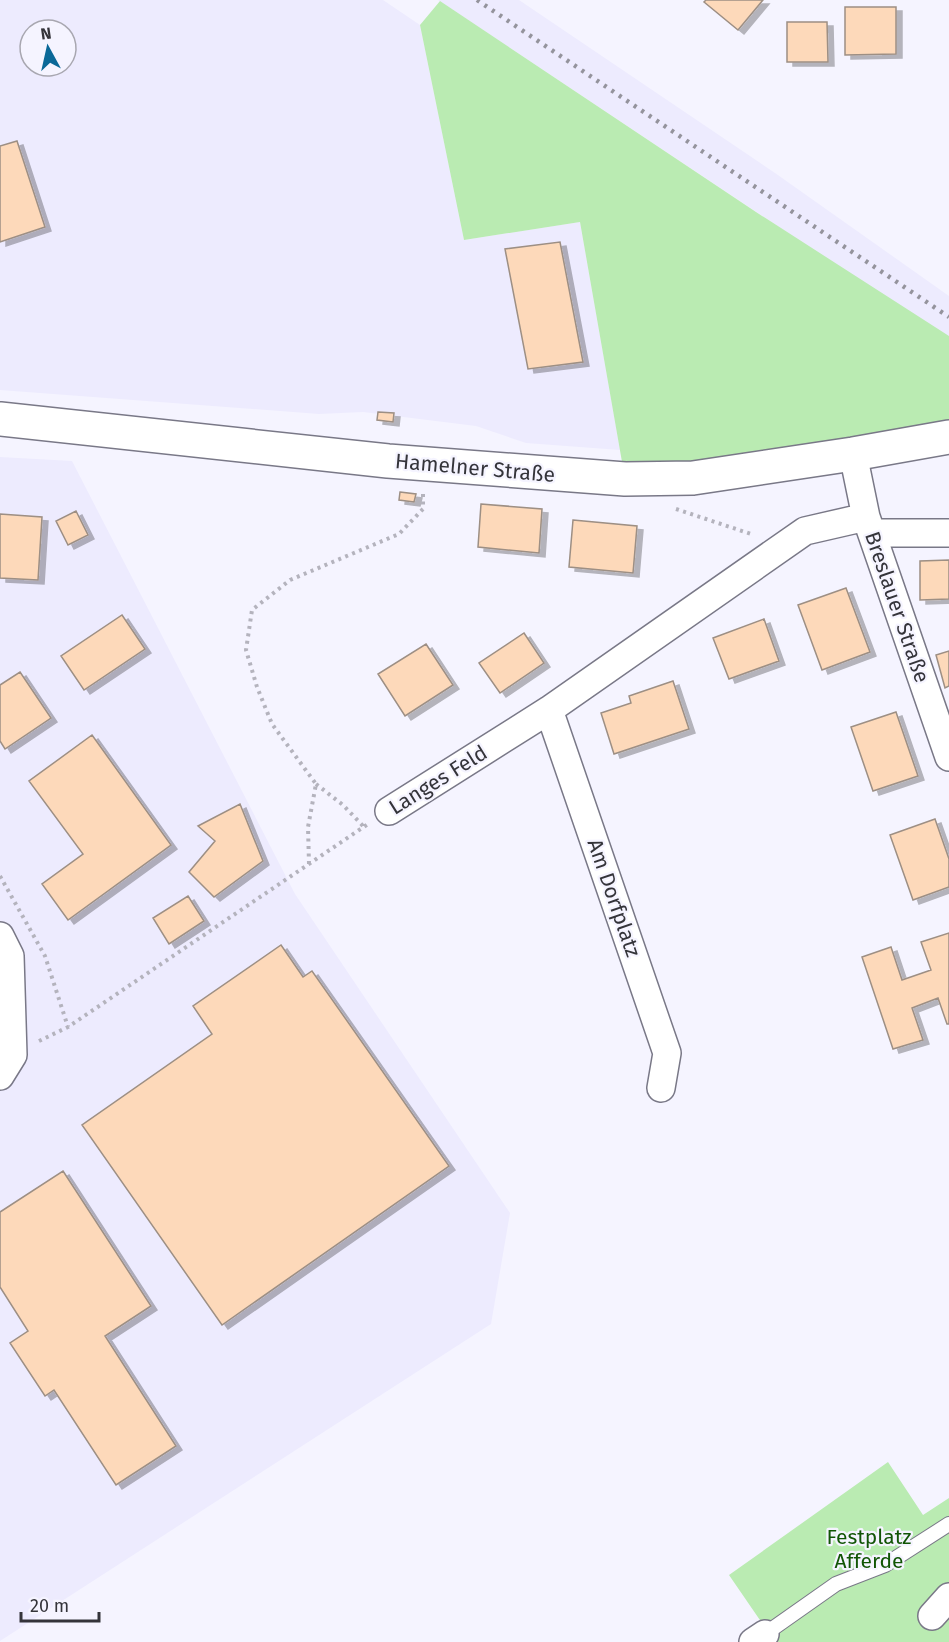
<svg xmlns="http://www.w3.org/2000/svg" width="949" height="1642" font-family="'Fira Sans',sans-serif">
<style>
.built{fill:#edebfe;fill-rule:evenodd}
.green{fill:#baebb2}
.building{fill:#fdd9ba;stroke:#9d8f84;stroke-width:1.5;filter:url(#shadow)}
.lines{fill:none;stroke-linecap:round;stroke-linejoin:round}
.lane-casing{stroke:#797887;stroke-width:16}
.street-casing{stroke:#797887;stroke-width:30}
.primary-casing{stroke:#797887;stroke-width:36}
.path{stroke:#b4b3bd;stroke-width:4;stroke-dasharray:3 4.5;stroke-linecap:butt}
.lane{stroke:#fff;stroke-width:14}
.street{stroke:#fff;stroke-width:27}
.primary{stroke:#fff;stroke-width:33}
.rail{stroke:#94939c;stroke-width:4.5;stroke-dasharray:3 6;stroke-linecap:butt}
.labels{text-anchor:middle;stroke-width:4.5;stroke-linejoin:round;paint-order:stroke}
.street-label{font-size:21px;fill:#34343a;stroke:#f5f4ff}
.park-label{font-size:21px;fill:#115505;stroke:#f5f4ff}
</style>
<defs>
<filter id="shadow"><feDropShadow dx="6" dy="4" stdDeviation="0" flood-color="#0004"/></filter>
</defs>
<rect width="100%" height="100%" fill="#f5f4ff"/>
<path class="built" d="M0,0H383L420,25L464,240L580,222L620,450L526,443L476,426L363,412L319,414L0,390ZM30,30H66V66H30Z
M438,0H519L775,173L949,296V340Z
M0,457L72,461L295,894L510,1213L491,1324L0,1641Z"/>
<path class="green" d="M440,1L756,212L949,336V437L625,479L580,222L464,240L420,25Z
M888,1462L923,1515L949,1498V1642H775L729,1575Z"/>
<path class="building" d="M706,0H763L738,30L704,2Z
M845,7H896V54L845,55Z
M787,22H827L828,62H787Z
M17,141L45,227L0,242V146Z
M560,242L583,362L528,369L505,249Z
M378,412L394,413L393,422L377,420Z
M400,492L416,494L414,502L399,500Z
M481,504L542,509L539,553L478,547Z
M76,511L88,535L68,545L56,521Z
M0,514L42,517L38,580L0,578Z
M573,520L637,526L633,573L569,567Z
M949,560V599L920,600V561Z
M846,588L870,652L822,670L798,605Z
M122,615L145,649L84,690L61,656Z
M764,619L779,661L729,679L713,638Z
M524,633L544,663L500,693L479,663Z
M426,644L453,685L405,716L378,674Z
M949,651V686L945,688L936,655Z
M20,672L51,718L5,749L0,741V685Z
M673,681L689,729L614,754L601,713L631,703L629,696Z
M896,712L918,776L873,791L851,727Z
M92,735L171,845L68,920L42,884L83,854L29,781Z
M240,804L263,861L214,897L189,872L215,841L198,826Z
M935,819L949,859V887L913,900L890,835Z
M188,896L204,921L169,944L153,918Z
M949,933V1024H947L938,998L912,1008L923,1040L893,1049L862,957L891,947L902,980L931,970L921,942Z
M281,945L303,977L312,971L449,1166L222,1325L82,1125L212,1034L193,1006Z
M63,1171L151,1306L105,1336L176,1446L116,1485L54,1390L45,1396L10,1343L28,1331L0,1287V1212Z"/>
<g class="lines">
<defs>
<path id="lane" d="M765,1634L836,1584L885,1565L949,1524"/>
<path id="street" d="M853,454L866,517L949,757
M872,533H949
M549,710L667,1053L661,1088
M389,811L549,710L805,531L866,517
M0,936L10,956L13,1055L0,1076
M932,1616L949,1597
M753,1642L765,1634"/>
<path id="primary" d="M0,419L388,461L625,479L693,478L853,454L949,437"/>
</defs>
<use href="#lane" class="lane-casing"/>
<use href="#street" class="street-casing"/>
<use href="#primary" class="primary-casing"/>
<path class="path" d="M676,509L754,535
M316,784L343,805L364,827
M309,864L308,827L316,784L272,724L257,687L246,650L252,610L290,580L399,534L423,509V491
M0,876L45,956L68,1027
M39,1041L68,1027L368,824"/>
<use href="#lane" class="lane"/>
<use href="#street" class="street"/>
<use href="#primary" class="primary"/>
<path class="rail" d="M477,0L949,317"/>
</g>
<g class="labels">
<g class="street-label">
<text transform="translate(475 468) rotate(5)" y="7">Hamelner Straße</text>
<text transform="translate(897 607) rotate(71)" y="7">Breslauer Straße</text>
<text transform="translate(438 780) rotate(-32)" y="7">Langes Feld</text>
<text transform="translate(614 898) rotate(71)" y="7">Am Dorfplatz</text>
</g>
<g class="park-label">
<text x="869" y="1544">Festplatz<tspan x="869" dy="24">Afferde</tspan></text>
</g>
</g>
<g transform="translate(48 48) rotate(352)"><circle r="28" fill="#f5f4ff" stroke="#a8a7b0" stroke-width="1.5"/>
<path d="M0-4.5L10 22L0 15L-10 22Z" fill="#0a6898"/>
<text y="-9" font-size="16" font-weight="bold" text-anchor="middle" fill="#34343a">N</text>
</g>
<path d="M21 1612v9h78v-9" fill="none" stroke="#34343a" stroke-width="3"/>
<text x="30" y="1612" font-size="18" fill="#34343a" stroke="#f5f4ff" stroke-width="4.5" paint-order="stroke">20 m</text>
</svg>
